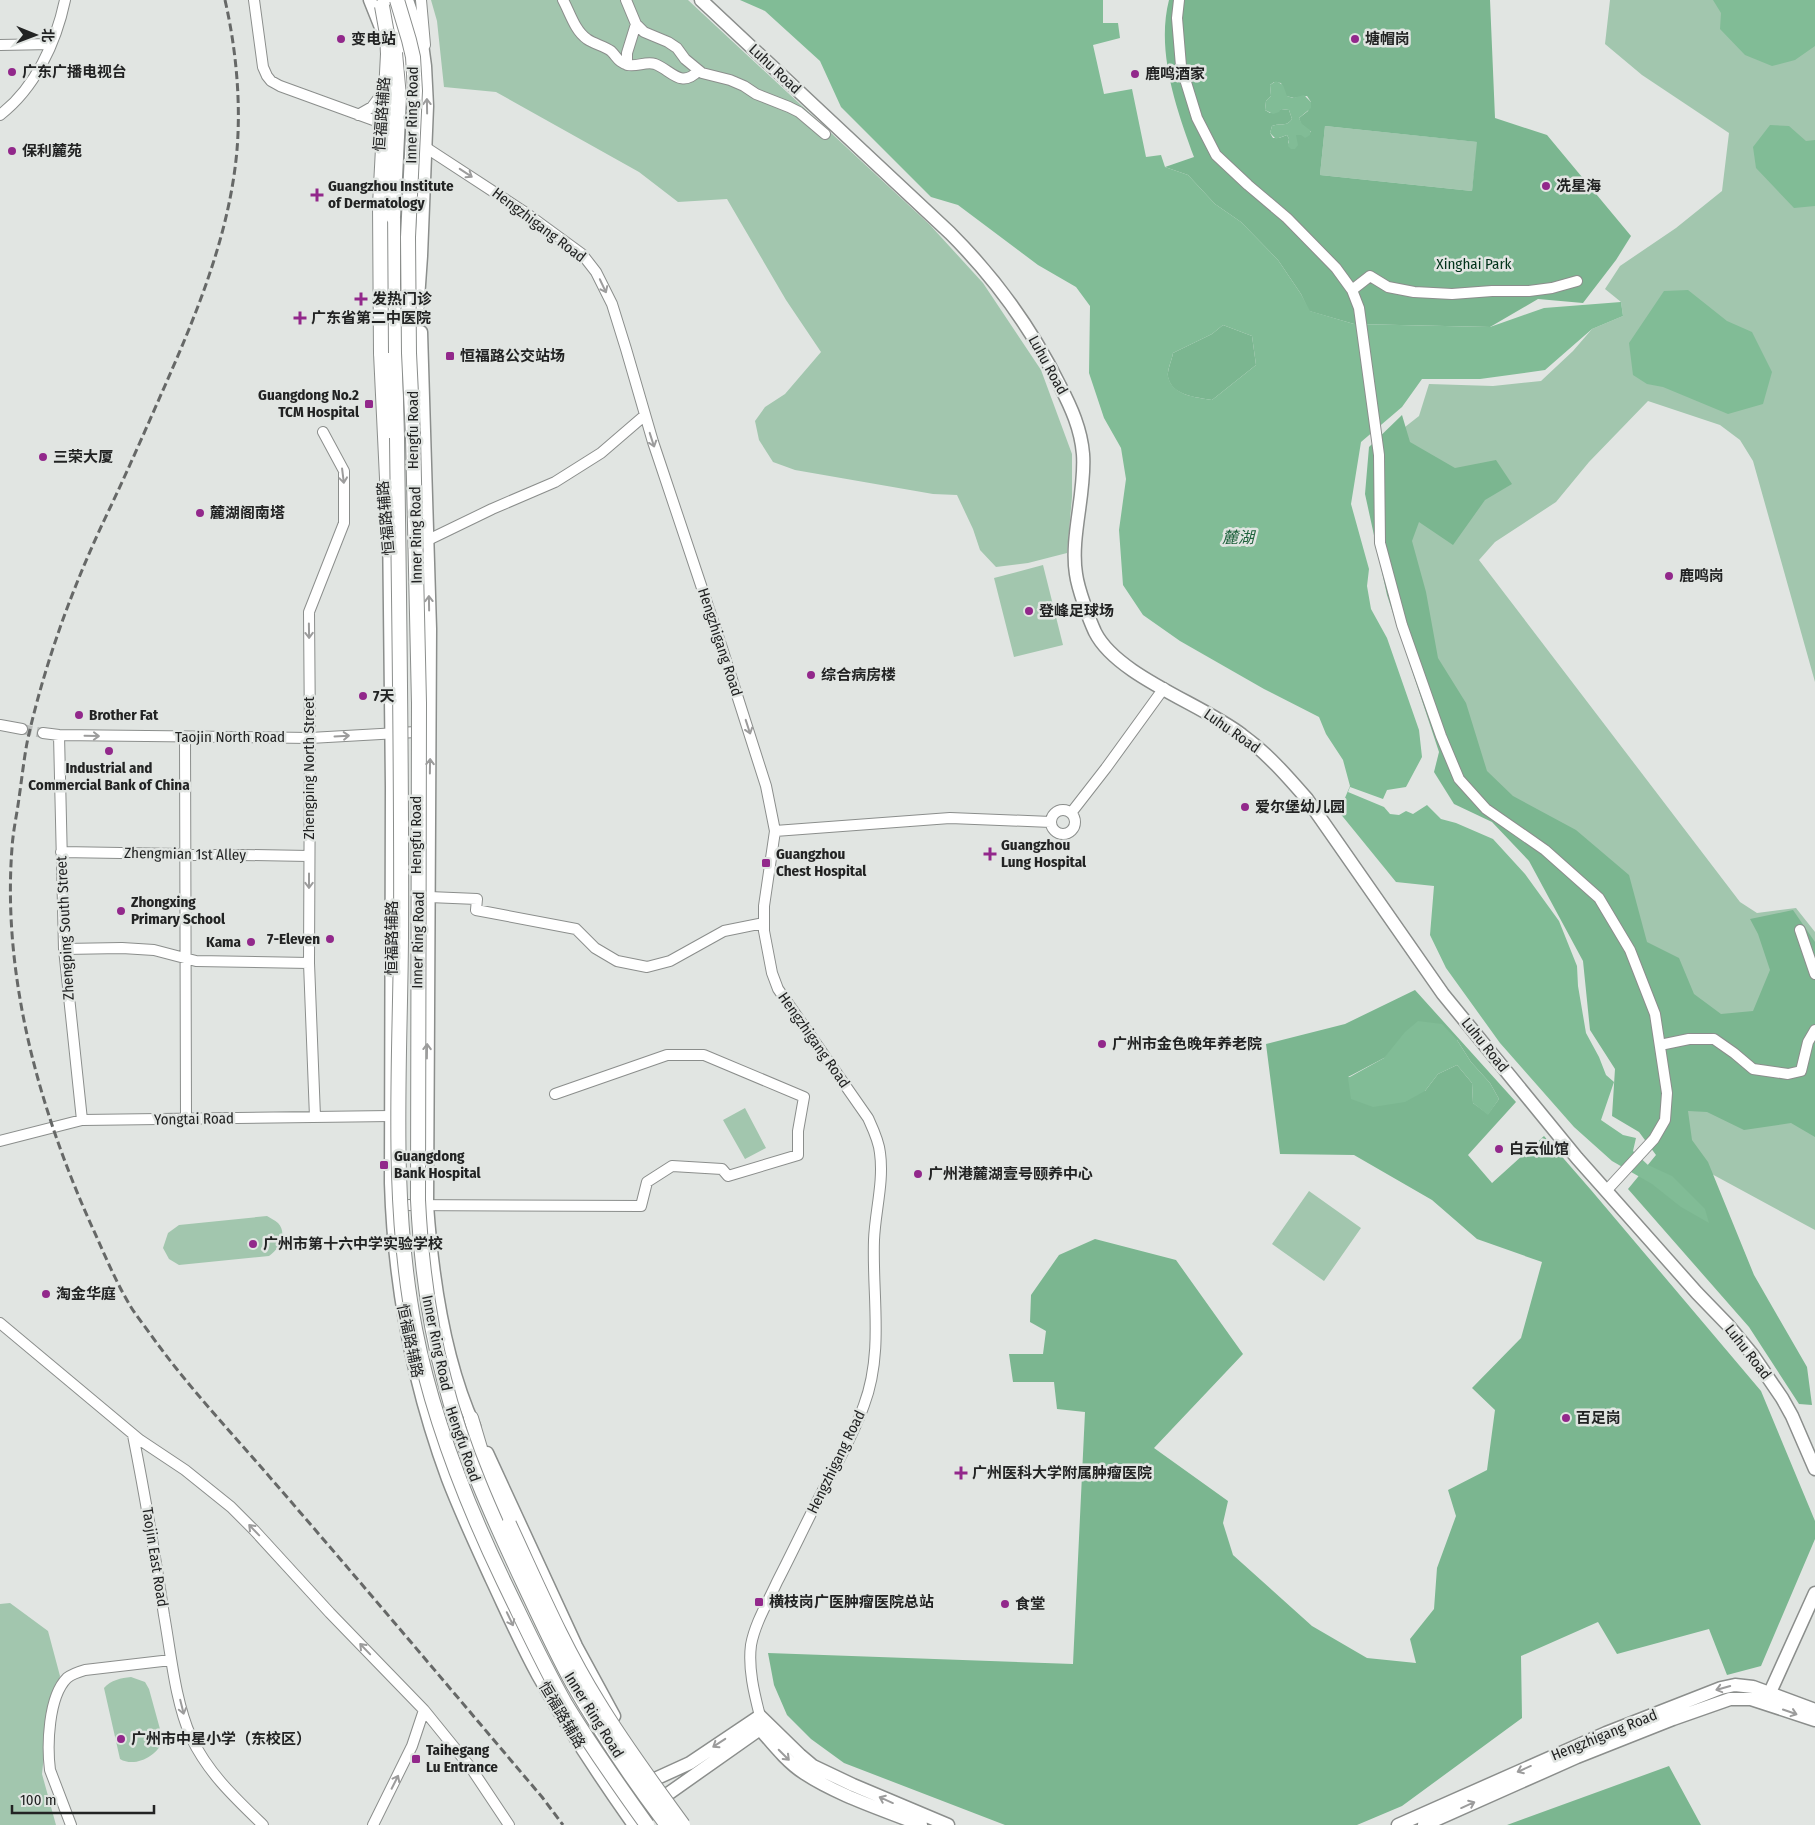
<svg xmlns="http://www.w3.org/2000/svg" width="1815" height="1825" font-family="'Fira Sans Condensed','Noto Sans SC',sans-serif">
<style>
.green{fill:#a2c6ae}
.forest{fill:#7bb690;fill-rule:evenodd}
.water{fill:#81bc96;fill-rule:evenodd}
.lines{fill:none;stroke-linecap:round;stroke-linejoin:round}
.minor-tunnel{stroke:#bbbebc;stroke-width:10;stroke-dasharray:10 5;stroke-linecap:butt}
.minor-casing{stroke:#8b8e8c;stroke-width:12}
.major-casing{stroke:#8b8e8c;stroke-width:15}
.highway-casing{stroke:#8b8e8c;stroke-width:16}
.minor{stroke:#fff;stroke-width:10}
.major{stroke:#fff;stroke-width:12}
.highway{stroke:#fff;stroke-width:14}
.rail{stroke:#666867;stroke-width:3;stroke-dasharray:8 4;stroke-linecap:butt}
.highway-bridge-casing{stroke:#8b8e8c;stroke-width:16;stroke-linecap:butt}
.highway-bridge{stroke:#fff;stroke-width:14}
.oneway{stroke:#9c9c9c}
.poi-dot{fill:#92288b;stroke:#e1e5e2;stroke-width:2}
.labels{text-anchor:middle;stroke-width:5;stroke-linejoin:round;paint-order:stroke}
.poi-label{font-size:15px;font-weight:bold;fill:#222323;stroke:#e1e5e2;text-anchor:start}
.street-label{font-size:15px;fill:#222323;stroke:#e1e5e2}
.park-label{font-size:15px;fill:#01331a;stroke:#e1e5e2}
.water-label{font-size:16px;font-style:italic;fill:#1f623d;stroke:#e1e5e2}
</style>
<rect width="100%" height="100%" fill="#e1e5e2"/>
<path class="green" d="M431,0H688L930,225L983,283L1041,370L1072,454V497L1067,553L1028,563L996,567L980,550L973,529L957,495L933,494L795,470L773,462L759,440L755,421L765,407L785,394L821,352L786,300L727,199L678,202L639,172L496,92L444,87L437,21Z
M1610,0H1815V682L1753,461L1740,440L1720,425L1648,401L1589,462L1556,502L1495,542L1479,560L1740,902L1757,913L1796,908L1815,932V1230L1686,1160L1664,1020L1488,803L1380,543L1391,438L1419,416L1429,384L1493,386L1541,381L1573,351L1592,329L1623,316L1621,302L1605,289L1620,266L1676,228L1722,191L1729,133L1642,75L1605,44Z
M1325,126L1478,142L1472,191L1320,175Z
M1043,565L1063,645L1014,657L994,578Z
M745,1108L766,1148L745,1159L723,1120Z
M1309,1191L1361,1228L1324,1281L1272,1244Z
M267,1216C270,1218 275,1220 278,1223C288,1234 279,1249 269,1256L179,1265L169,1259L163,1248L168,1233L179,1225Z
M10,1603L48,1631L60,1676L48,1717L42,1774L56,1825H0V1604Z
M131,1677L145,1682L149,1689L163,1740C158,1756 135,1768 120,1759L104,1688C111,1680 121,1678 131,1677Z"/>
<path class="forest" d="M1169,0H1490L1495,118L1547,135L1631,236L1616,260L1583,303L1538,299L1490,327L1354,324L1309,311L1301,294L1278,260L1241,222L1215,204L1188,175L1165,167L1194,157C1176,108 1156,51 1169,0ZM1274,82L1281,83L1286,96L1294,98L1307,96L1311,102L1308,111L1299,118L1301,124L1311,132L1296,135L1288,144L1289,139L1287,135L1279,138H1273L1270,133L1272,126C1280,122 1286,128 1292,119L1289,110L1281,109L1270,113L1265,110L1266,101L1271,96L1270,85ZM1325,126L1477,142L1472,191L1320,175Z
M1223,325L1252,336L1256,365L1212,400C1196,397 1172,396 1168,377C1167,370 1172,360 1173,353L1212,334Z
M1402,415L1410,442L1455,468L1496,460L1512,484L1485,500L1453,545L1419,522L1412,541L1426,592L1438,658L1466,703L1487,771L1513,796L1576,830L1629,875L1647,942L1679,958L1694,994L1721,1014L1753,1011L1770,970L1758,934L1750,919L1793,910L1815,942V1137L1791,1123L1744,1130L1707,1112L1688,1111L1692,1140L1708,1162L1754,1275L1807,1367L1812,1405L1799,1404L1749,1327L1628,1189L1656,1155L1639,1132L1612,1116L1615,1069L1590,1030L1583,961L1529,861L1492,822L1454,804L1434,772L1439,752L1387,595L1365,494L1369,447Z
M1415,990L1516,1102L1468,1155L1492,1183L1544,1136L1591,1190L1761,1391L1815,1521V1539L1761,1666L1727,1675L1709,1629L1617,1654L1598,1622L1521,1656L1522,1718L1402,1806L1357,1825H1005L844,1763L811,1739L787,1715L774,1685L768,1653L1073,1664L1085,1412L1057,1409L1054,1382H1013L1009,1354H1043L1046,1331L1030,1322L1031,1295L1059,1255L1095,1239L1176,1260L1243,1354L1154,1448L1228,1501L1223,1523L1233,1555L1312,1626L1367,1658L1416,1663L1410,1639L1434,1609L1437,1568L1456,1516L1448,1490L1487,1470L1495,1410L1472,1388L1521,1338L1542,1262L1477,1239L1432,1200L1354,1155L1280,1154L1266,1044L1345,1024ZM1457,1040L1471,1062L1490,1083L1499,1099L1488,1114L1473,1103L1472,1083L1457,1065L1438,1074L1425,1091L1348,1077L1384,1058Z
M1669,1766L1701,1825H1507Z"/>
<path class="water" d="M740,0H1103V23H1118L1120,38L1093,45L1104,94L1132,89L1146,157L1161,155L1165,167L1188,175L1215,204L1241,222L1278,260L1301,294L1310,311L1354,324L1490,327L1544,308L1621,302L1623,316L1592,329L1545,370L1480,379H1422L1402,407L1361,442L1351,504L1369,569L1367,586L1371,609L1387,638L1419,730L1422,757L1406,787L1387,790L1383,799L1350,787L1348,792L1384,807L1390,814L1399,815L1406,811L1413,814L1427,805L1441,819L1456,823L1493,839L1525,874L1559,921L1577,966L1578,986L1586,1033L1599,1057L1606,1075L1614,1082L1601,1120L1623,1135L1636,1138L1633,1151L1648,1165L1672,1176L1705,1209L1709,1223L1681,1207L1652,1184L1612,1161L1574,1127L1500,1043L1446,968L1430,935L1434,886L1396,882L1339,812L1350,786L1343,760L1326,734L1319,717L1264,689L1180,641L1143,615L1123,585L1119,530L1126,479L1121,448L1104,418L1089,373L1090,306L1076,287L1038,265L958,205L931,197L841,107L820,61L765,11ZM1223,325L1252,336L1256,365L1212,400C1196,397 1172,396 1168,376C1167,370 1172,360 1173,353L1212,334Z
M1713,0H1815V46L1795,60L1772,66L1745,55L1720,29L1721,13Z
M1276,81L1283,85L1287,96L1293,98L1304,95L1311,102V108L1299,118L1302,124L1310,130V135L1305,138L1301,135H1296L1298,145L1295,149H1291L1288,146L1289,139L1287,135L1276,139L1270,133L1272,126C1280,122 1286,128 1292,119L1289,110L1281,109L1279,112L1273,114L1265,110L1266,101L1271,96L1270,85Z
M1770,125L1789,126L1806,141L1815,140V206L1794,208L1756,168L1753,147Z
M1688,290L1727,321L1752,332L1772,372L1763,404L1728,414L1663,387L1647,384L1633,375L1629,343L1664,291Z
M1418,1021L1442,1024L1457,1040L1471,1062L1490,1083L1499,1099L1488,1115L1473,1103L1472,1083L1457,1065L1438,1074L1425,1091L1405,1102L1373,1107L1351,1099L1348,1078L1384,1058L1405,1032Z"/>
<g class="lines">
<path class="minor-tunnel" d="M22,729L43,733"/>
<defs>
<path id="minor" d="M254,0L263,67L267,76L271,81L280,86L390,126
M421,0L425,45
M563,0C570,13 575,31 587,39C594,44 604,46 611,51C618,58 618,62 628,65C637,67 646,61 655,64C671,70 681,89 698,71
M626,0L636,24L644,32L668,42L677,48L685,59L702,73L730,80L744,86L756,94L789,107L799,112L825,134
M1179,0L1177,18L1181,66L1197,118L1216,155L1248,185L1287,218L1336,268L1352,290L1359,308L1379,455L1380,543L1402,625L1441,736L1459,779L1486,809L1545,850L1599,898L1630,950L1655,1014L1667,1093L1665,1120L1654,1139L1606,1191
M0,45L51,44
M627,65V53L636,24
M0,115C35,88 56,43 65,0
M358,115L372,107L383,92
M422,145L526,213L582,254L596,272L612,304L626,349L653,442L721,645L766,786L775,831L764,906V931L772,973L778,989L868,1118C873,1129 879,1141 880,1153C884,1182 875,1212 874,1240C872,1295 884,1352 864,1405C853,1436 836,1465 821,1494C806,1523 792,1553 777,1582C768,1602 755,1623 751,1645C748,1668 754,1693 760,1716
M1352,290L1370,276L1388,287L1414,292L1452,294L1492,291H1529L1552,288L1577,281
M428,540L492,509L555,482L601,453L644,416
M0,725L22,729
M43,733L59,735L310,738L416,732
M59,735L64,949L82,1120
M185,737L186,1119
M1051 822a12 12 0 1 1 24 0a12 12 0 1 1-24 0Z
M1071,813L1106,768L1164,688
M775,831L950,818L1051,822
M61,852L309,856
M429,897L477,899L476,910L576,929L595,948L617,961L647,967L670,961L724,931L764,923
M1800,930L1815,974
M64,949L122,948L154,950L196,961L309,963
M1660,1045L1689,1039H1714L1734,1053L1753,1069L1788,1074L1801,1071L1808,1042L1815,1030
M315,1117L309,963L310,738L309,612L344,523V471L323,432
M0,1141L82,1120L391,1116
M395,1205L641,1206L647,1182L672,1166L722,1169L728,1176L798,1155V1131L804,1097L704,1055H667L555,1094
M0,1323L140,1440L185,1470L231,1507L254,1530L330,1613L424,1710L412,1746L373,1825
M133,1435C145,1495 155,1555 164,1615C171,1654 175,1701 191,1737C208,1773 235,1798 263,1825
M424,1710L471,1768L509,1825
M71,1825L50,1770C47,1746 48,1697 67,1678C72,1674 78,1672 85,1670L171,1660"/>
<path id="major" d="M370,0L382,30
M389,0C410,57 406,106 402,165
M407,0L422,44L425,66L427,106L421,256L415,342
M701,0L950,233C995,278 1032,329 1060,386C1071,407 1081,429 1083,454C1086,492 1070,537 1076,574C1078,589 1089,619 1095,632C1117,676 1202,704 1242,735C1267,753 1287,776 1307,799L1443,994L1577,1158L1697,1293L1728,1325L1752,1354L1782,1398L1792,1416L1815,1469
M421,332L430,629L427,1205C432,1276 444,1360 474,1426
M387,511L389,520L392,787L391,1183C394,1284 413,1384 448,1479C461,1513 477,1547 492,1580C507,1612 521,1644 538,1675C567,1727 600,1777 634,1825
M487,1453L576,1646L614,1716
M1767,1699L1815,1593
M760,1716L800,1755L813,1766L853,1785L948,1825
M760,1716V1729C773,1744 787,1762 804,1773C839,1796 882,1809 921,1825
M644,1784L690,1763L760,1716
M655,1803L760,1729
M1398,1825L1606,1733L1721,1688L1735,1685L1753,1687L1815,1710
M1424,1825L1577,1757L1673,1719L1730,1699H1751L1815,1720"/>
<path id="highway" d="M393,217V284L397,438
M381,353L389,520
M471,1418L485,1465L509,1524"/>
</defs>
<use href="#minor" class="minor-casing"/>
<use href="#major" class="major-casing"/>
<use href="#highway" class="highway-casing"/>
<use href="#minor" class="minor"/>
<use href="#major" class="major"/>
<use href="#highway" class="highway"/>
<path class="rail" d="M225,0C236,48 241,101 237,150C230,231 199,308 167,381C148,424 129,468 109,510C74,583 46,659 28,738C24,757 22,778 19,798C17,814 13,831 12,848C2,977 40,1112 93,1229C104,1253 114,1278 128,1302C134,1313 143,1324 151,1335C188,1387 232,1433 274,1482C364,1586 453,1692 542,1797L563,1825"/>
<defs>
<path id="highway-bridge" d="M397,0L409,40L413,57L415,91L408,237L409,353L413,436L419,703L418,1200C421,1261 428,1320 444,1379C462,1450 492,1516 523,1582C539,1616 555,1651 573,1684C601,1733 633,1780 667,1825
M393,217L399,97L395,53
M381,353L380,205L388,54L387,34L382,6
M397,438C399,605 402,771 401,938C400,1068 390,1201 415,1329C432,1417 465,1501 504,1582C524,1623 543,1665 566,1705C591,1746 619,1786 647,1825
M509,1524C537,1584 563,1646 598,1702C624,1745 654,1785 683,1825"/>
</defs>
<use href="#highway-bridge" class="highway-bridge-casing"/>
<use href="#highway-bridge" class="highway-bridge"/>
</g>
<defs><path id="oneway-shaft" d="M-6 0H5M1.5-3L5.5 0L1.5 3" fill="none" stroke-width="1.6" stroke-linecap="round" stroke-linejoin="round" transform="scale(1.25)"/></defs>
<g class="oneway">
<use href="#oneway-shaft" transform="translate(427 106) rotate(-91)"/>
<use href="#oneway-shaft" transform="translate(466 173) rotate(33)"/>
<use href="#oneway-shaft" transform="translate(603 286) rotate(65)"/>
<use href="#oneway-shaft" transform="translate(652 440) rotate(72)"/>
<use href="#oneway-shaft" transform="translate(343 476) rotate(83)"/>
<use href="#oneway-shaft" transform="translate(429 603) rotate(-91)"/>
<use href="#oneway-shaft" transform="translate(309 631) rotate(89)"/>
<use href="#oneway-shaft" transform="translate(748 727) rotate(72)"/>
<use href="#oneway-shaft" transform="translate(92 736) rotate(1)"/>
<use href="#oneway-shaft" transform="translate(342 736) rotate(-3)"/>
<use href="#oneway-shaft" transform="translate(430 766) rotate(-89)"/>
<use href="#oneway-shaft" transform="translate(309 881) rotate(90)"/>
<use href="#oneway-shaft" transform="translate(427 1051) rotate(-89)"/>
<use href="#oneway-shaft" transform="translate(254 1530) rotate(-134)"/>
<use href="#oneway-shaft" transform="translate(510 1619) rotate(65)"/>
<use href="#oneway-shaft" transform="translate(365 1649) rotate(-134)"/>
<use href="#oneway-shaft" transform="translate(1723 1688) rotate(164)"/>
<use href="#oneway-shaft" transform="translate(182 1707) rotate(76)"/>
<use href="#oneway-shaft" transform="translate(1790 1712) rotate(19)"/>
<use href="#oneway-shaft" transform="translate(719 1743) rotate(147)"/>
<use href="#oneway-shaft" transform="translate(784 1755) rotate(45)"/>
<use href="#oneway-shaft" transform="translate(1524 1769) rotate(156)"/>
<use href="#oneway-shaft" transform="translate(395 1782) rotate(-63)"/>
<use href="#oneway-shaft" transform="translate(886 1800) rotate(-156)"/>
<use href="#oneway-shaft" transform="translate(1468 1805) rotate(-24)"/>
</g>
<g class="poi-dot">
<circle cx="341" cy="39" r="5"/>
<circle cx="1355" cy="39" r="5"/>
<circle cx="12" cy="72" r="5"/>
<circle cx="1135" cy="74" r="5"/>
<circle cx="12" cy="151" r="5"/>
<circle cx="1546" cy="186" r="5"/>
<path d="M314.5 187.5h5v5h5v5h-5v5h-5v-5h-5v-5h5z"/>
<path d="M358.5 291.5h5v5h5v5h-5v5h-5v-5h-5v-5h5z"/>
<path d="M297.5 310.5h5v5h5v5h-5v5h-5v-5h-5v-5h5z"/>
<rect x="445" y="351" width="10" height="10" rx="2.5"/>
<rect x="364" y="399" width="10" height="10" rx="2.5"/>
<circle cx="43" cy="457" r="5"/>
<circle cx="200" cy="513" r="5"/>
<circle cx="1669" cy="576" r="5"/>
<circle cx="1029" cy="611" r="5"/>
<circle cx="811" cy="675" r="5"/>
<circle cx="363" cy="696" r="5"/>
<circle cx="79" cy="715" r="5"/>
<circle cx="109" cy="751" r="5"/>
<circle cx="1245" cy="807" r="5"/>
<path d="M987.5 846.5h5v5h5v5h-5v5h-5v-5h-5v-5h5z"/>
<rect x="761" y="858" width="10" height="10" rx="2.5"/>
<circle cx="121" cy="911" r="5"/>
<circle cx="330" cy="939" r="5"/>
<circle cx="251" cy="942" r="5"/>
<circle cx="1102" cy="1044" r="5"/>
<circle cx="1499" cy="1149" r="5"/>
<rect x="379" y="1160" width="10" height="10" rx="2.5"/>
<circle cx="918" cy="1174" r="5"/>
<circle cx="253" cy="1244" r="5"/>
<circle cx="46" cy="1294" r="5"/>
<circle cx="1566" cy="1418" r="5"/>
<path d="M958.5 1465.5h5v5h5v5h-5v5h-5v-5h-5v-5h5z"/>
<rect x="754" y="1597" width="10" height="10" rx="2.5"/>
<circle cx="1005" cy="1604" r="5"/>
<circle cx="121" cy="1739" r="5"/>
<rect x="411" y="1754" width="10" height="10" rx="2.5"/>
</g>
<g class="labels">
<g class="poi-label">
<text x="351" y="44">变电站</text>
<text x="1365" y="44">塘帽岗</text>
<text x="22" y="77">广东广播电视台</text>
<text x="1145" y="79">鹿鸣酒家</text>
<text x="22" y="156">保利麓苑</text>
<text x="328" y="191">Guangzhou Institute<tspan x="328" dy="17">of Dermatology</tspan></text>
<text x="1556" y="191">冼星海</text>
<text x="372" y="304">发热门诊</text>
<text x="311" y="323">广东省第二中医院</text>
<text x="460" y="361">恒福路公交站场</text>
<text x="359" y="400" text-anchor="end">Guangdong No.2<tspan x="359" dy="17">TCM Hospital</tspan></text>
<text x="53" y="462">三荣大厦</text>
<text x="210" y="518">麓湖阁南塔</text>
<text x="1679" y="581">鹿鸣岗</text>
<text x="1039" y="616">登峰足球场</text>
<text x="821" y="680">综合病房楼</text>
<text x="373" y="701">7天</text>
<text x="89" y="720">Brother Fat</text>
<text x="109" y="773" text-anchor="middle">Industrial and<tspan x="109" dy="17">Commercial Bank of China</tspan></text>
<text x="1255" y="812">爱尔堡幼儿园</text>
<text x="1001" y="850">Guangzhou<tspan x="1001" dy="17">Lung Hospital</tspan></text>
<text x="776" y="859">Guangzhou<tspan x="776" dy="17">Chest Hospital</tspan></text>
<text x="131" y="907">Zhongxing<tspan x="131" dy="17">Primary School</tspan></text>
<text x="320" y="944" text-anchor="end">7-Eleven</text>
<text x="241" y="947" text-anchor="end">Kama</text>
<text x="1112" y="1049">广州市金色晚年养老院</text>
<text x="1509" y="1154">白云仙馆</text>
<text x="394" y="1161">Guangdong<tspan x="394" dy="17">Bank Hospital</tspan></text>
<text x="928" y="1179">广州港麓湖壹号颐养中心</text>
<text x="263" y="1249">广州市第十六中学实验学校</text>
<text x="56" y="1299">淘金华庭</text>
<text x="1576" y="1423">百足岗</text>
<text x="972" y="1478">广州医科大学附属肿瘤医院</text>
<text x="769" y="1607">横枝岗广医肿瘤医院总站</text>
<text x="1015" y="1609">食堂</text>
<text x="131" y="1744">广州市中星小学（东校区）</text>
<text x="426" y="1755">Taihegang<tspan x="426" dy="17">Lu Entrance</tspan></text>
</g>
<g class="street-label">
<text transform="translate(775 69) rotate(43)" y="5">Luhu Road</text>
<text transform="translate(382 114) rotate(-86)" y="5">恒福路辅路</text>
<text transform="translate(412 115) rotate(-89)" y="5">Inner Ring Road</text>
<text transform="translate(539 225) rotate(37)" y="5">Hengzhigang Road</text>
<text transform="translate(1048 365) rotate(61)" y="5">Luhu Road</text>
<text transform="translate(413 430) rotate(-90)" y="5">Hengfu Road</text>
<text transform="translate(386 518) rotate(-95)" y="5">恒福路辅路</text>
<text transform="translate(416 535) rotate(-91)" y="5">Inner Ring Road</text>
<text transform="translate(720 642) rotate(72)" y="5">Hengzhigang Road</text>
<text transform="translate(1232 731) rotate(35)" y="5">Luhu Road</text>
<text x="230" y="742">Taojin North Road</text>
<text transform="translate(309 768) rotate(-90)" y="5">Zhengping North Street</text>
<text transform="translate(416 835) rotate(-90)" y="5">Hengfu Road</text>
<text transform="translate(185 854) rotate(1)" y="5">Zhengmian 1st Alley</text>
<text transform="translate(65 928) rotate(-93)" y="5">Zhengping South Street</text>
<text transform="translate(392 938) rotate(-90)" y="5">恒福路辅路</text>
<text transform="translate(418 940) rotate(-89)" y="5">Inner Ring Road</text>
<text transform="translate(814 1040) rotate(55)" y="5">Hengzhigang Road</text>
<text transform="translate(1485 1045) rotate(51)" y="5">Luhu Road</text>
<text transform="translate(194 1119) rotate(-1)" y="5">Yongtai Road</text>
<text transform="translate(410 1341) rotate(78)" y="5">恒福路辅路</text>
<text transform="translate(437 1343) rotate(78)" y="5">Inner Ring Road</text>
<text transform="translate(1748 1352) rotate(52)" y="5">Luhu Road</text>
<text transform="translate(463 1444) rotate(71)" y="5">Hengfu Road</text>
<text transform="translate(836 1462) rotate(-64)" y="5">Hengzhigang Road</text>
<text transform="translate(155 1557) rotate(81)" y="5">Taojin East Road</text>
<text transform="translate(562 1715) rotate(59)" y="5">恒福路辅路</text>
<text transform="translate(594 1715) rotate(58)" y="5">Inner Ring Road</text>
<text transform="translate(1604 1735) rotate(-22)" y="5">Hengzhigang Road</text>
</g>
<g class="park-label">
<text x="1474" y="269">Xinghai Park</text>
</g>
<g class="water-label">
<text x="1238" y="543">麓湖</text>
</g>
</g>
<g transform="translate(35 35) rotate(91)" stroke="#e1e5e2" stroke-width="4" paint-order="stroke">
<path d="M0-4L9 19L0 12L-9 19Z" fill="#222323"/>
<text y="-8" font-size="14" font-weight="bold" text-anchor="middle" fill="#222323">北</text>
</g>
<path d="M12 1805v8h142v-8" fill="none" stroke="#222323" stroke-width="2.5"/>
<text x="20" y="1805" font-size="15" fill="#222323" stroke="#e1e5e2" stroke-width="4" paint-order="stroke">100 m</text>
</svg>
